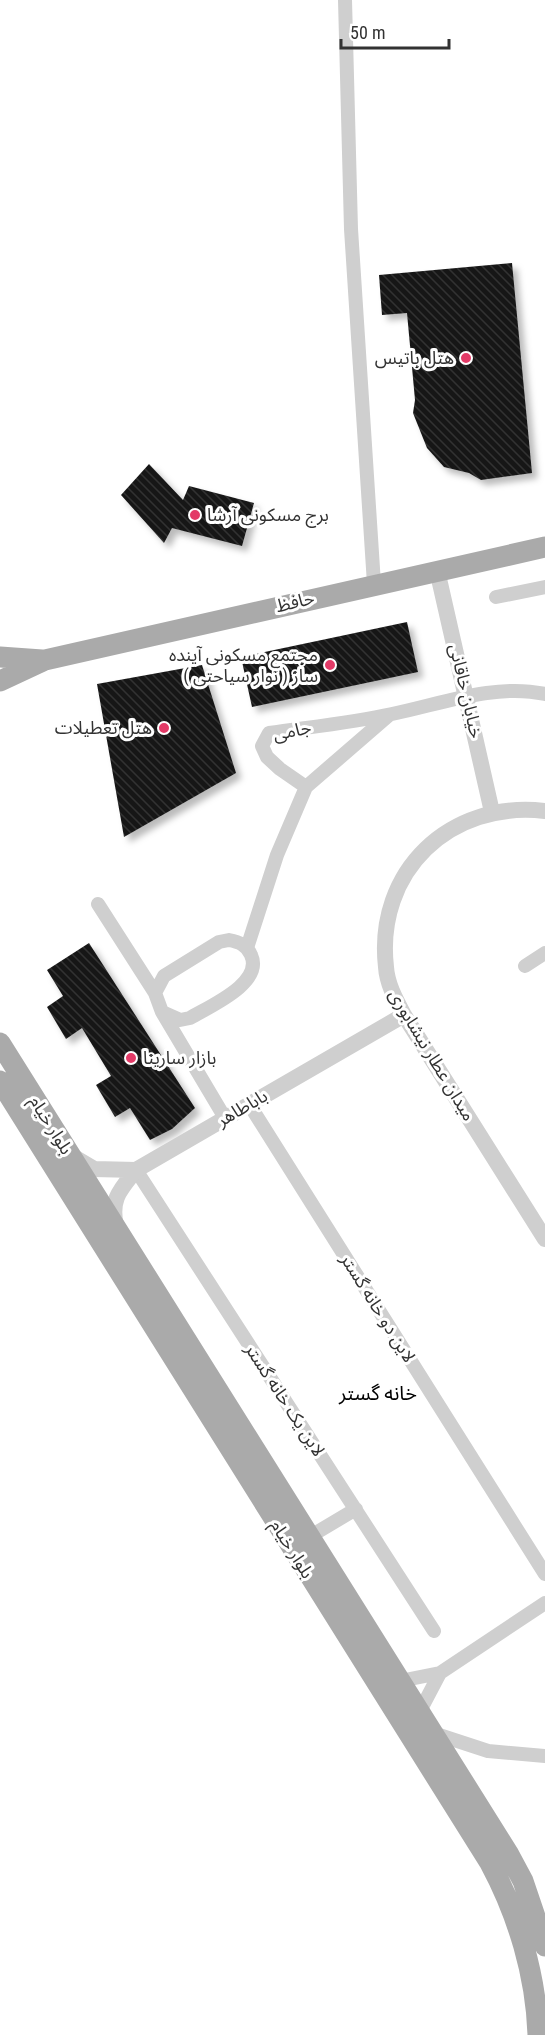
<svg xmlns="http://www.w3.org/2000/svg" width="545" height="2035" font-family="'Roboto Condensed','Noto Sans Arabic',sans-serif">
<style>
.building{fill:url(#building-back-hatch);filter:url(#shadow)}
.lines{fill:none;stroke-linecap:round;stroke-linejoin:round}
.minor{stroke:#cfcfcf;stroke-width:14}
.tertiary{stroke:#cfcfcf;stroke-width:16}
.primary{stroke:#aaa;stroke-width:21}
.poi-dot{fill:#e33a67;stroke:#fff;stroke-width:2}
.labels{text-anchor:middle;stroke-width:6;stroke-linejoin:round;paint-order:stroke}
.poi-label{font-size:18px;fill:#323232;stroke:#fff;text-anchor:end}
.street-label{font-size:18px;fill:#323232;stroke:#fff}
.neighbourhood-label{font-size:20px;fill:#000;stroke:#fff}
</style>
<defs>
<pattern id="building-back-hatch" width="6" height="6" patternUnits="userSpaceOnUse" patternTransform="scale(1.5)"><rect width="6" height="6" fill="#191919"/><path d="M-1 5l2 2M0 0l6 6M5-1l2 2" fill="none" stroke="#323232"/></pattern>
<filter id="shadow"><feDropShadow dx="5.5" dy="5.5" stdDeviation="3" flood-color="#0004"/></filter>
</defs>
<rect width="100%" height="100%" fill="#fff"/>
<path class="building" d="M512,263L532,473L481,480L469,473L444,467L427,448L413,413L415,400L407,313L382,315L379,275Z
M149,464L183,500L189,486L254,503L242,546L172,528L164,543L121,495Z
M407,622L418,672L252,707L241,657Z
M202,665L236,773L124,837L97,684Z
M89,943L195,1108L172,1129L150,1140L130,1108L115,1117L96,1085L111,1076L82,1028L66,1039L47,1007L63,996L47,970Z"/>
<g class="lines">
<path class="minor" d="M345,0L351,229L374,584
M496,597L545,587
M306,787L280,769L267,757L262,746L269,733C310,727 351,723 392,714C441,704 495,683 545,694
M98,904L155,993
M229,940C239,942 247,945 251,955C264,983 210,1006 190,1018L180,1020L162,1012L155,993L164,976L219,942Z
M247,948L277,855L306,787L388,716
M525,966L545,953
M162,1012L225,1118
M249,1104L545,1574
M136,1170L434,1631
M309,1537L356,1509
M400,1681L440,1673L545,1603
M420,1711L440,1673
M433,1733L488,1751L545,1756"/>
<path class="tertiary" d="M437,570L492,812
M545,811C450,800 375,871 386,967C387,984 396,1000 404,1015L545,1239
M72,1156L94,1169L136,1170
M116,1226C110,1199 120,1190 136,1170L404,1015"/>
<path class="primary" d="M0,657L42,660
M0,681L45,660L545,547
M0,1043L508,1853L523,1881L545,1946
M0,1081L490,1863C518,1915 536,1975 538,2035"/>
</g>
<g class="poi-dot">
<circle cx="466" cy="358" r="6"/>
<circle cx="195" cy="515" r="6"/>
<circle cx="330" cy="665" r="6"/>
<circle cx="164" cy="728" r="6"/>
<circle cx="131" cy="1058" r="6"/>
</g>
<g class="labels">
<g class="poi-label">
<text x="454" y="364">هتل باتیس</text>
<text x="207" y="521" text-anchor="start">برج مسکونی آرشا</text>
<text x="318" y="661">مجتمع مسکونی آینده<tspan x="318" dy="21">ساز ( نوار سیاحتی )</tspan></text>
<text x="152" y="734">هتل تعطیلات</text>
<text x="143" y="1064" text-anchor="start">بازار سارینا</text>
</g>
<g class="street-label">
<text transform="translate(295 602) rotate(-13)" y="6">حافظ</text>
<text transform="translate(466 691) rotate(77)" y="6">خیابان خاقانی</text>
<text transform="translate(292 731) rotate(-12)" y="6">جامی</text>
<text transform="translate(432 1055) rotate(59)" y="6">میدان عطار نیشابوری</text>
<text transform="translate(242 1108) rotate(-30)" y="6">باباطاهر</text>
<text transform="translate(51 1125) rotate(58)" y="6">بلوار خیام</text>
<text transform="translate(378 1308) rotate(58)" y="6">لاین دو خانه گستر</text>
<text transform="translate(285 1400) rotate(57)" y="6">لاین یک خانه گستر</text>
<text transform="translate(292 1549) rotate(58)" y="6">بلوار خیام</text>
</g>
<g class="neighbourhood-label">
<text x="378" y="1400">خانه گستر</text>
</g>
</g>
<path d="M341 39v9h108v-9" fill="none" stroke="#323232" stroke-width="3"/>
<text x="350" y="39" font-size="18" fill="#323232" stroke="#ffffff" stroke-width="4.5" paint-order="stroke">50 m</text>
</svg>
